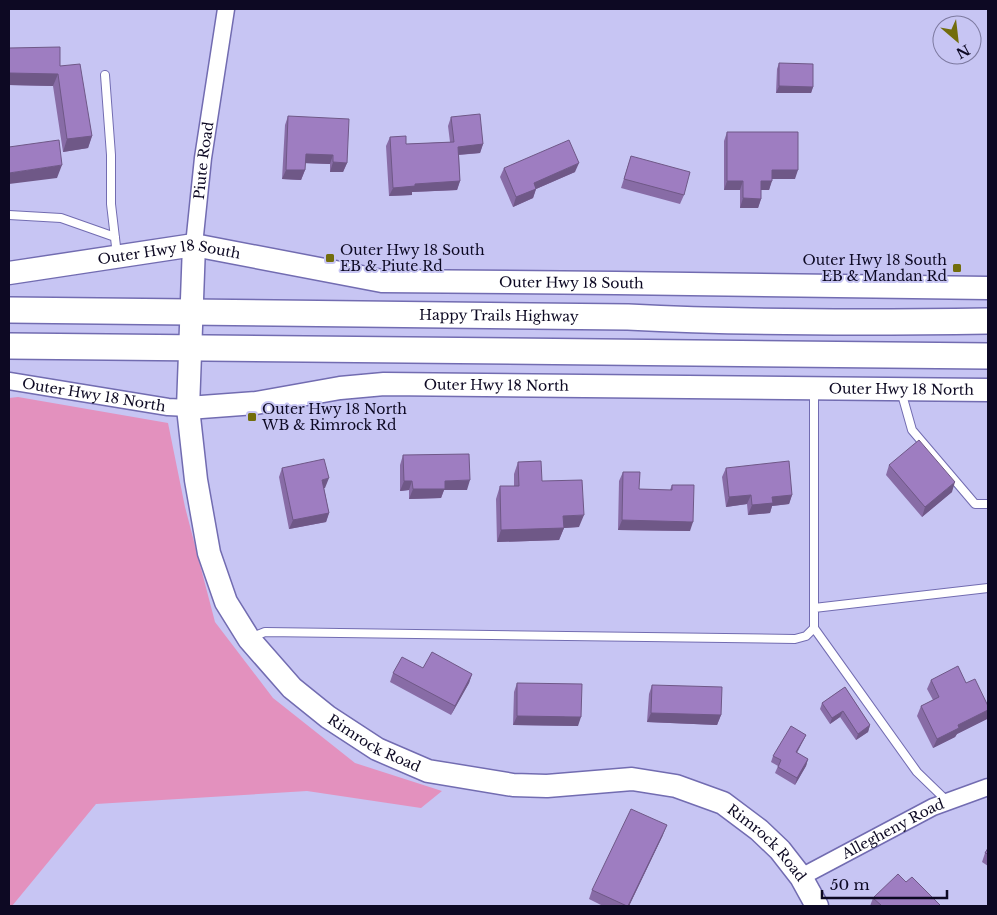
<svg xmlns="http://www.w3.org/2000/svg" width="997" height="915" font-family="'Libre Baskerville',serif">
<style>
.green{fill:#e391be}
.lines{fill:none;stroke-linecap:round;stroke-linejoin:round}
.lane-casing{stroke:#726cb1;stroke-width:10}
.street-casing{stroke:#726cb1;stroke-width:19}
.secondary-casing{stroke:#726cb1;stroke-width:25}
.primary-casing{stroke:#726cb1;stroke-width:28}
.lane{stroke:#fff;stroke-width:8}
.street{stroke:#fff;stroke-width:16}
.secondary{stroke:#fff;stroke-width:22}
.primary{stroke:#fff;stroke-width:25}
.wall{fill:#886ca6}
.shaded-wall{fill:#6f5887}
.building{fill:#9e7dc1;stroke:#6f5887}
.poi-dot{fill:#726d0c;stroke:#c7c5f3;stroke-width:2}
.labels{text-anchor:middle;stroke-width:4;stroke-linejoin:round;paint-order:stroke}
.street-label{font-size:14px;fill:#0d0923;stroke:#c7c5f3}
.poi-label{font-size:14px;fill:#0d0923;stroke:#c7c5f3;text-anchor:start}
</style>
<rect width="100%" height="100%" fill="#c7c5f3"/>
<path class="green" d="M18,397L168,423L185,507L215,622L273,698L355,763L442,791L421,808L307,791L96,804L12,906H9V398Z"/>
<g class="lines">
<defs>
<path id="lane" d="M105,75L111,155V204L117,255
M9,215L61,218L115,237
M901,391L912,430L975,504H988
M814,608L988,588
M814,628L917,772L948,802
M250,638L265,632L795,639L806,636L814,628V391"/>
<g id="street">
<path id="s1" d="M194,245L203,158L226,9"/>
<path id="s2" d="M9,381L168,407L188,408"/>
<path id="s3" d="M801,877L933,807L988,787"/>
</g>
<g id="secondary">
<path id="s4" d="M194,245L188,408L196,480L209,553L226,602L249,639L292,688L328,717L377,749L428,771L513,785L547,786L632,779L676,786L723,803L759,830L780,850L801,877L817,906"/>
<path id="s5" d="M9,273L194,245L382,281L616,283L988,288"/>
<path id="s6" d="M188,408L256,403L340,388L384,384L988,390"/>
</g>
<g id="primary">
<path id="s7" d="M9,310L628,317C748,323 868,323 988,321"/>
<path d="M9,346L988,356"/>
</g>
</defs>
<use href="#lane" class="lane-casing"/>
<use href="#street" class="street-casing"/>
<use href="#secondary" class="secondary-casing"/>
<use href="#primary" class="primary-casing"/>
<use href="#lane" class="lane"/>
<use href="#street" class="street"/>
<use href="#secondary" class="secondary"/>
<use href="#primary" class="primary"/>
</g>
<path class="wall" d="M9,48L60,66L92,136L88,148L63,152L53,86L9,85Z
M779,63L813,87L811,93H776L777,69Z
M288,116L347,163L343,172H330V164L305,163V170L301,180L282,179L285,125Z
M451,117L483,144L480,153L459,155L460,181L457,190L412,192V195L389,196L386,146L390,137L406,144L450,142L448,126Z
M727,132L795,179H772L769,190H761V199L758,208H740V190H724V141Z
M631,156L684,195L680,204L621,188Z
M504,168L575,172L536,189L533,198L513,207L500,177Z
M403,455L467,490H444L441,498L409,499V490L400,491V465Z
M518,462L542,481L579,527L564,528L559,540L497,542L496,499L500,486H514V474Z
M889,465L952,492L922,517L886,475Z
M282,468L325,488H324L329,513L326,522L289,529L279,477Z
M726,468L792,495L789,504L772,506L770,513L748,515L747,504L726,507L722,477Z
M623,472L639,489L670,490L672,485L690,531L618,530L619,481Z
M393,673L472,674L469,683L451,715L390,682Z
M931,680L966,683L988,706V714L987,719L957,734L955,737L933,748L917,716L921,706L933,700L927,689Z
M517,683L578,726L513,725L514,692Z
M652,685L721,715L717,725L647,722L649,694Z
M845,687L870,725L868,732L856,740L840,717L830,724L820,709L822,703Z
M806,735L797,753L808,759L806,766L795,785L775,773L778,766L771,762L773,756Z
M663,835L629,906H603L589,899L592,890Z
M988,848V866L982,862L985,853Z
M873,898L941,906H870Z"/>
<path class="shaded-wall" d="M9,73L58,74L53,86L9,85Z
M779,86L813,87L811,93H776Z
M92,136L88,148L63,152L67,139Z
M483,144L480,153L455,155L458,147Z
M306,154L333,155L330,164L302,163Z
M333,162L347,163L343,172H330Z
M579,163L575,172L536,189L533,198L513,207L516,197L534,183Z
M62,165L57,178L9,184V173Z
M286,170H305L301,180L282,179Z
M772,170H798L795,179H769Z
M460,181L457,190L412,192V195L389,196L393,188L415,184Z
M727,181H743L740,190H724Z
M761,181H772L769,190H758Z
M743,198L761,199L758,208H740Z
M329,478L325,488L318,489L322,480Z
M470,480L467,490H444L441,498L409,499L413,489L445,481Z
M404,481H412L409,490L400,491Z
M955,482L952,492L922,517L925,507Z
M751,495L747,504L726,507L729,497Z
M792,495L789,504L772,506L770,513L748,515L752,505L772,497Z
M329,513L326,522L289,529L293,520Z
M584,515L579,527L564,528L559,540L497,542L501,530L563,516Z
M622,520L693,522L690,531L618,530Z
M472,674L469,683L451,715L455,706Z
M988,710V714L987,719L957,734L955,737L933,748L937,739L958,725Z
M843,711L840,717L830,724L832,718Z
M651,713L721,715L717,725L647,722Z
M517,716L581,717L578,726L513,725Z
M870,725L868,732L856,740L858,734Z
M806,735L803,741L793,759L796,752Z
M808,759L806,766L795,785L797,778Z
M667,825L663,835L629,906H628Z"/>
<path class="building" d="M60,47V66L80,64L92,136L67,139L58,74L9,73V48Z
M779,63L813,64V87L779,86Z
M480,114L483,144L458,147L460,181L415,184V186L393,188L390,137L406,136V144L454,142L451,117Z
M288,116L349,119L347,163L333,162V155L306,154L305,170H286Z
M727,132H798V170H772V181H761V199L743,198V181H727Z
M59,140L62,165L9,173V147Z
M569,140L579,163L534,183L536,189L516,197L504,168Z
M631,156L690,172L684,195L624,179Z
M919,440L955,482L925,507L889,465Z
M469,454L470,480L445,481V489H413L412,481H404L403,455Z
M324,459L329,478L322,480L329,513L293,520L282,468Z
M541,461L542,481L582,480L584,515L563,516L564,528L501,530L500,486H519L518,462Z
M789,461L792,495L772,497L773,503L752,505L751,495L729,497L726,468Z
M623,472H640L639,489L672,490V485H694L693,522L622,520Z
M432,652L472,674L455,706L393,673L402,657L423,668Z
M958,666L966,683L975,679L988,706V710L958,725L959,728L937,739L921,706L939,697L931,680Z
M517,683L582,684L581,717L517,716Z
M652,685L722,687L721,715L651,713Z
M845,687L870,725L858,734L843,711L832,718L822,703Z
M791,726L806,735L796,752L808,759L797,778L778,767L781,760L773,756Z
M631,809L667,825L628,906H627L592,890Z
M988,848V854L985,853Z
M898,874L906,882L912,877L941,906H882L873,898Z"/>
<g class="poi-dot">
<rect x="325" y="253" width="10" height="10" rx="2.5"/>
<rect x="952" y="263" width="10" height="10" rx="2.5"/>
<rect x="247" y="412" width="10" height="10" rx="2.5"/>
</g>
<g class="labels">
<g class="street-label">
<text dy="5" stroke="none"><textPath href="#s1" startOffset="85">Piute Road</textPath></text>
<text dy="5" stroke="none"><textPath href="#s5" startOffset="162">Outer Hwy 18 South</textPath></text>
<text dy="5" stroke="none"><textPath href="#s5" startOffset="568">Outer Hwy 18 South</textPath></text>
<text dy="5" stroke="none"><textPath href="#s7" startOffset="490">Happy Trails Highway</textPath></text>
<text dy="5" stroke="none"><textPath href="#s6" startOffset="310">Outer Hwy 18 North</textPath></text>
<text dy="5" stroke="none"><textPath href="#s6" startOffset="715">Outer Hwy 18 North</textPath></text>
<text dy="5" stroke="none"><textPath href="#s2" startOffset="86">Outer Hwy 18 North</textPath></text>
<text dy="5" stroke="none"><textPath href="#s4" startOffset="570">Rimrock Road</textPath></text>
<text dy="5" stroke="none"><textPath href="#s3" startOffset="104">Allegheny Road</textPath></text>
<text dy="5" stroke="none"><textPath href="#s4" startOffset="990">Rimrock Road</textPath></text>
</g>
<g class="poi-label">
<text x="340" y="255">Outer Hwy 18 South<tspan x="340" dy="16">EB &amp; Piute Rd</tspan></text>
<text x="947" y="265" text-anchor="end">Outer Hwy 18 South<tspan x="947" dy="16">EB &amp; Mandan Rd</tspan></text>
<text x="262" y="414">Outer Hwy 18 North<tspan x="262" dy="16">WB &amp; Rimrock Rd</tspan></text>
</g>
</g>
<rect width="997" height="915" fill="none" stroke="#0d0923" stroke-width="20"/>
<g transform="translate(957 40) rotate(152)"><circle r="24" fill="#c7c5f3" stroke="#7d7aa0"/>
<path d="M0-4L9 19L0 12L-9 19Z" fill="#726d0c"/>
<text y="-8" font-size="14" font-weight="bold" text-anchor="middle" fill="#0d0923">N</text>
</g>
<path d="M822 890v8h125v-8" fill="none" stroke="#0d0923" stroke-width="2.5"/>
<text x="830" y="890" font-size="15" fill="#0d0923" stroke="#c7c5f3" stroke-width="4" paint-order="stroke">50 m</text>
</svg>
